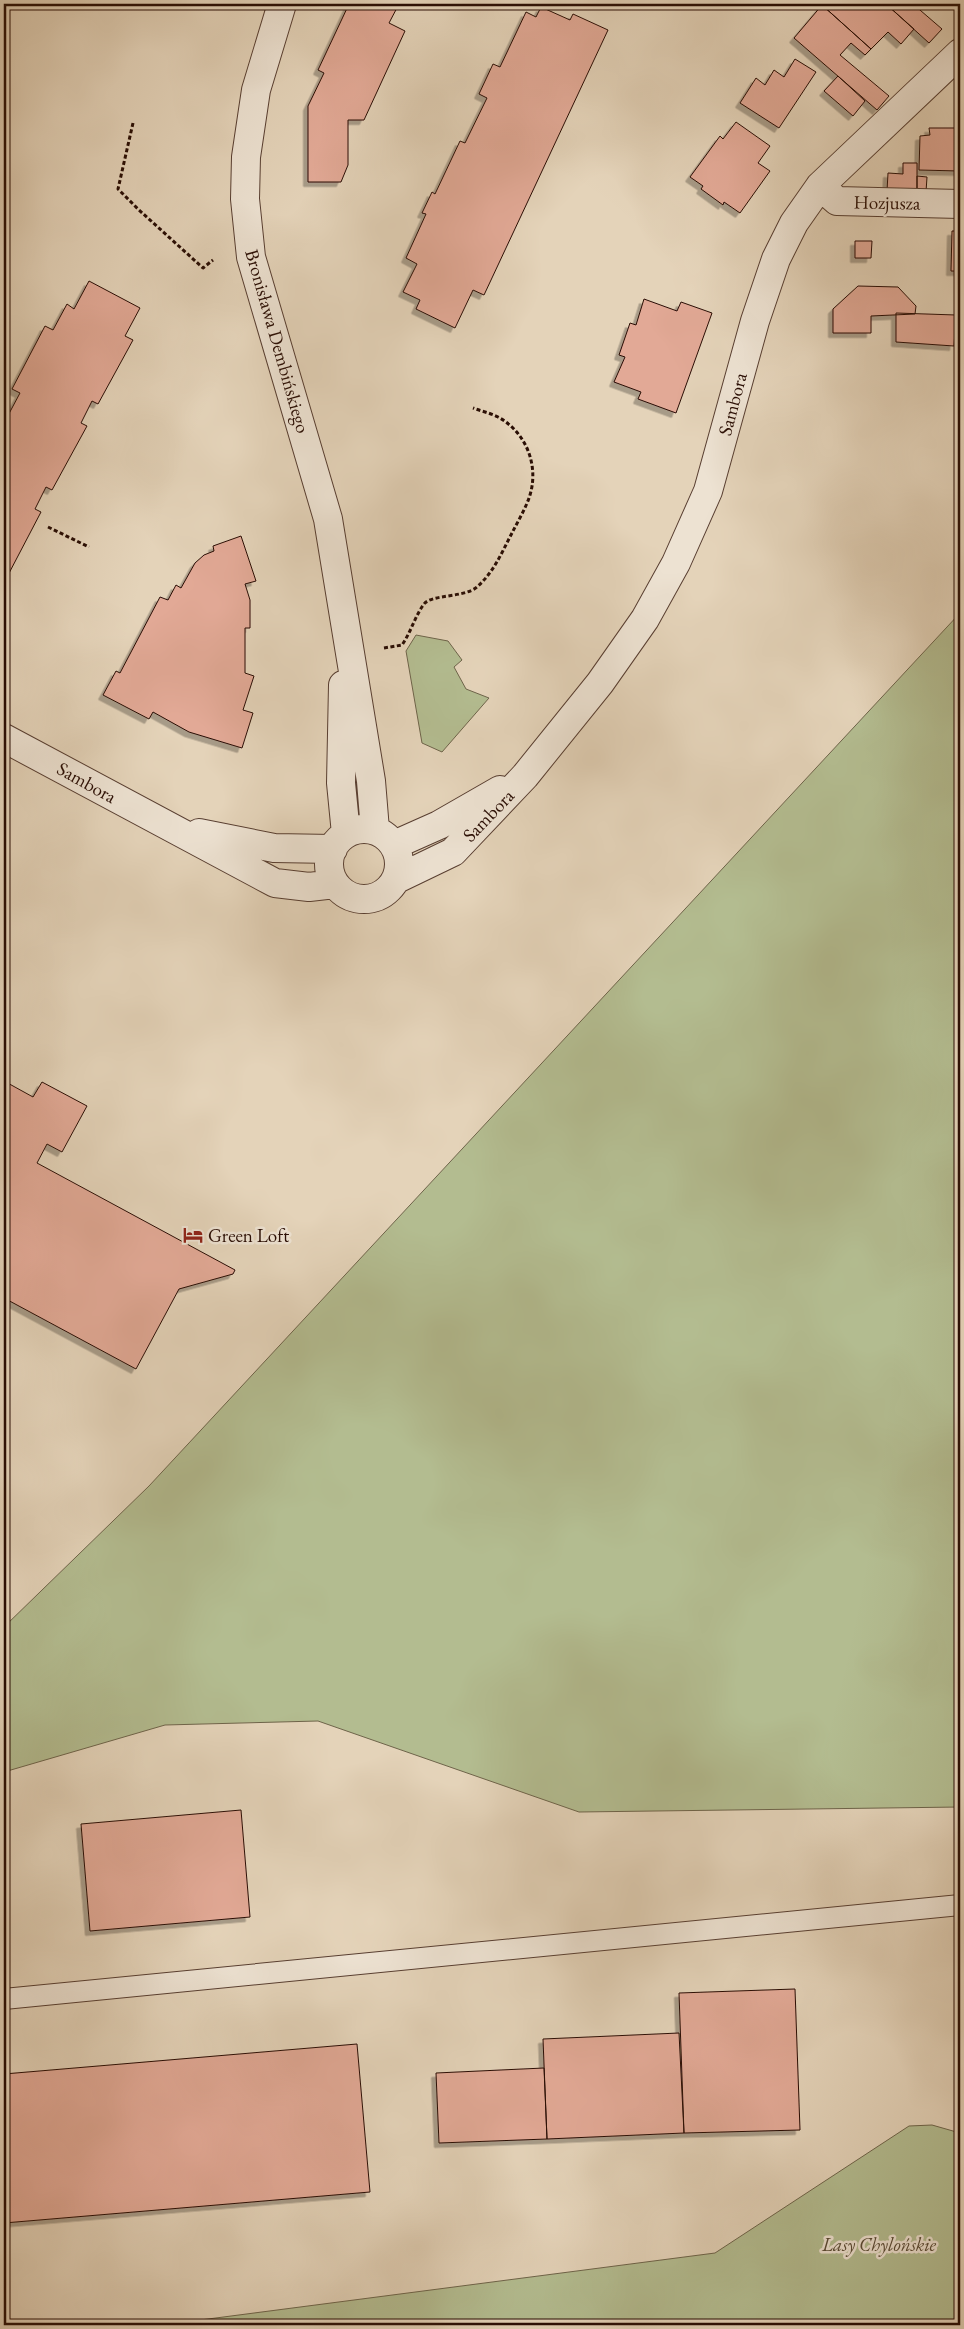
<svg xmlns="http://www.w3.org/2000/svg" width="964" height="2329" font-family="'EB Garamond',serif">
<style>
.green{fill:#b3bc90;stroke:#6e644a}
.building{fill:#e2a996;stroke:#290d04;filter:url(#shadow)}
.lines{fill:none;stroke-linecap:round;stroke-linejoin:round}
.service-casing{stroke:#583e31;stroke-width:22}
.minor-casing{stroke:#583e31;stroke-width:30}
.path{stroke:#290d04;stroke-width:3;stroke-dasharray:4 2.5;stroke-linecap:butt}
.service{stroke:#ede2d2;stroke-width:20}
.minor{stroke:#ede2d2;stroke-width:28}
.labels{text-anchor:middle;stroke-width:5;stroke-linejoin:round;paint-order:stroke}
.street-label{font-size:19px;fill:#290d04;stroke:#ede2d2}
.poi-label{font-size:19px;fill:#290d04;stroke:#ede2d2;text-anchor:start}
.park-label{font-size:19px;font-style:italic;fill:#594a35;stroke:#ede2d2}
</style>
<defs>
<filter id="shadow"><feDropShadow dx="-4.5" dy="4.5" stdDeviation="0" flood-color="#0004"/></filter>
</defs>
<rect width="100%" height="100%" fill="#e4d3b9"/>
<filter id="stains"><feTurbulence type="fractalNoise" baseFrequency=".004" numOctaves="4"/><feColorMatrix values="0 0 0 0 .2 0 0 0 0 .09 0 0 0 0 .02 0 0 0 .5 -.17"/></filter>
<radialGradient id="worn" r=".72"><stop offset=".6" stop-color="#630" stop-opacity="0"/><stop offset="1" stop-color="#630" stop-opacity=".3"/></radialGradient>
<path class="green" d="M960,613V1807L579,1812L318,1721L165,1725L4,1772V1627L149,1486Z
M416,635L448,641L462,660L454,667L466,689L489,698L442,752L422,743L406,651Z
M932,2125L960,2133V2325H162L715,2253L909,2126Z"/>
<path class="building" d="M349,4H399L389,23L405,31L364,120H348V165L341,182H308V106L324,73L318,70Z
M824,4H886L914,29L901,44L888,32L871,49L822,5Z
M886,4H913L942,29L929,43Z
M822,5L871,49L865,55L851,43L840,55L889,96L877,110L794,38Z
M541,7L570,20L573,14L608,30L484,295L473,290L455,328L416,309L420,300L403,292L417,264L406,258L426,214L422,213L432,192L435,194L460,141L465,143L487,98L479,94L493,64L500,67L526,12L536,17Z
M795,59L816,72L779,128L740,103L756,78L765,85L774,70L784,77Z
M838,76L865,101L853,116L824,91Z
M736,122L770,146L758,163L770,171L740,213L724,202L723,205L701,189L703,186L690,177L720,136L723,139Z
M929,128H960V171L919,170L920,136L930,135Z
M903,163H917V192L887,191L888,173L903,174Z
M917,176L927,177L926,192H917Z
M952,231H960V271H951Z
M855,241H872L871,258H855Z
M89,281L140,308L125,336L133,340L98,404L92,401L81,423L87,426L52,490L46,487L35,509L41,512L7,577L4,575V423L20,393L12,389L45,326L53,330L67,304L74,309Z
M858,286L898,287L916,306L915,314L871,316V333H833V309Z
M644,299L677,311L681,302L712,313L676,413L638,399L641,392L614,382L625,357L619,355L630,323L636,325Z
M896,313L956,315L954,346L896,342Z
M241,536L256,581L245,584L250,600V628H245V673L254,676L243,710L253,713L242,748L189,732L153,712L149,719L103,695L116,671L120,673L160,597L168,600L176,585L181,588L195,563L204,555L214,551L213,546Z
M4,1081L33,1097L42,1082L87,1106L62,1152L47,1144L37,1163L235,1270L233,1274L179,1289L136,1369L4,1298Z
M241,1810L250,1917L90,1931L81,1824Z
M795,1989L800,2130L684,2133L679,1993Z
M679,2033L684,2133L547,2139L543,2039Z
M357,2044L370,2192L4,2223V2074Z
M544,2068L547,2139L439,2143L436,2073Z"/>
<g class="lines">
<defs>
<path id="service" d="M4,1999L960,1905"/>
<path id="minor" d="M282,4L256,90L246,157L245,199L251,257L328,519L371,781L375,830
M820,186L837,201L960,204
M343,685L341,783L346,834
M4,738L275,883L309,887L335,884
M329 864a35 35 0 1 1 70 0a35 35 0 1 1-70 0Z
M199,833L274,848L333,849
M394,845L439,825L500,790
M397,879L453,852L525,776L600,683L645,619L676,563L708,491L755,321L776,259L794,223L820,186L960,53"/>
</defs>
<use href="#service" class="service-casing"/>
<use href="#minor" class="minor-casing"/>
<path class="path" d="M133,123L118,189L139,210L203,268L213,260
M48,527L89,547
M384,648L402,645C411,632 415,616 424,604C432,594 464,598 477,587C494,572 502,552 512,533C518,521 526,508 530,495C539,465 526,432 498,417C490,413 481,411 473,408"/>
<use href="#service" class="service"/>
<use href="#minor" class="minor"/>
</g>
<defs>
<symbol id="hotel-bare" viewBox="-9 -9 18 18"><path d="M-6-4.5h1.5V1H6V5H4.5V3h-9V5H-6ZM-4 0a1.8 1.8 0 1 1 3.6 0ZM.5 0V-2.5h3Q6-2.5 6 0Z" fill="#8f2418" stroke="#ede2d2" stroke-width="2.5" paint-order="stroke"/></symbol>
</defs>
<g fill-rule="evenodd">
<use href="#hotel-bare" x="179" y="1221" width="28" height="28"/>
</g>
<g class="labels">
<g class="street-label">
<text transform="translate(887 202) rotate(1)" y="7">Hozjusza</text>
<text transform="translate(278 341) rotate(74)" y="7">Bronisława Dembińskiego</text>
<text transform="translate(732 404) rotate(-75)" y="7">Sambora</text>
<text transform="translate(87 782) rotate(29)" y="7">Sambora</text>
<text transform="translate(488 815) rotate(-46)" y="7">Sambora</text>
</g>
<g class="poi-label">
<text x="208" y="1242">Green Loft</text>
</g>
<g class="park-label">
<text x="879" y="2251">Lasy Chylońskie</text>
</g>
</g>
<rect width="964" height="2329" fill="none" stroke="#e4d3b9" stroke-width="20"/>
<rect x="5" y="5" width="954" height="2319" fill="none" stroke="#290d04" stroke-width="2.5"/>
<rect x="10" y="10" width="944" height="2309" fill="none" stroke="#290d04"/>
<rect width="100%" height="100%" filter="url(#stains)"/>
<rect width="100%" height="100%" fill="url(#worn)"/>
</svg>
